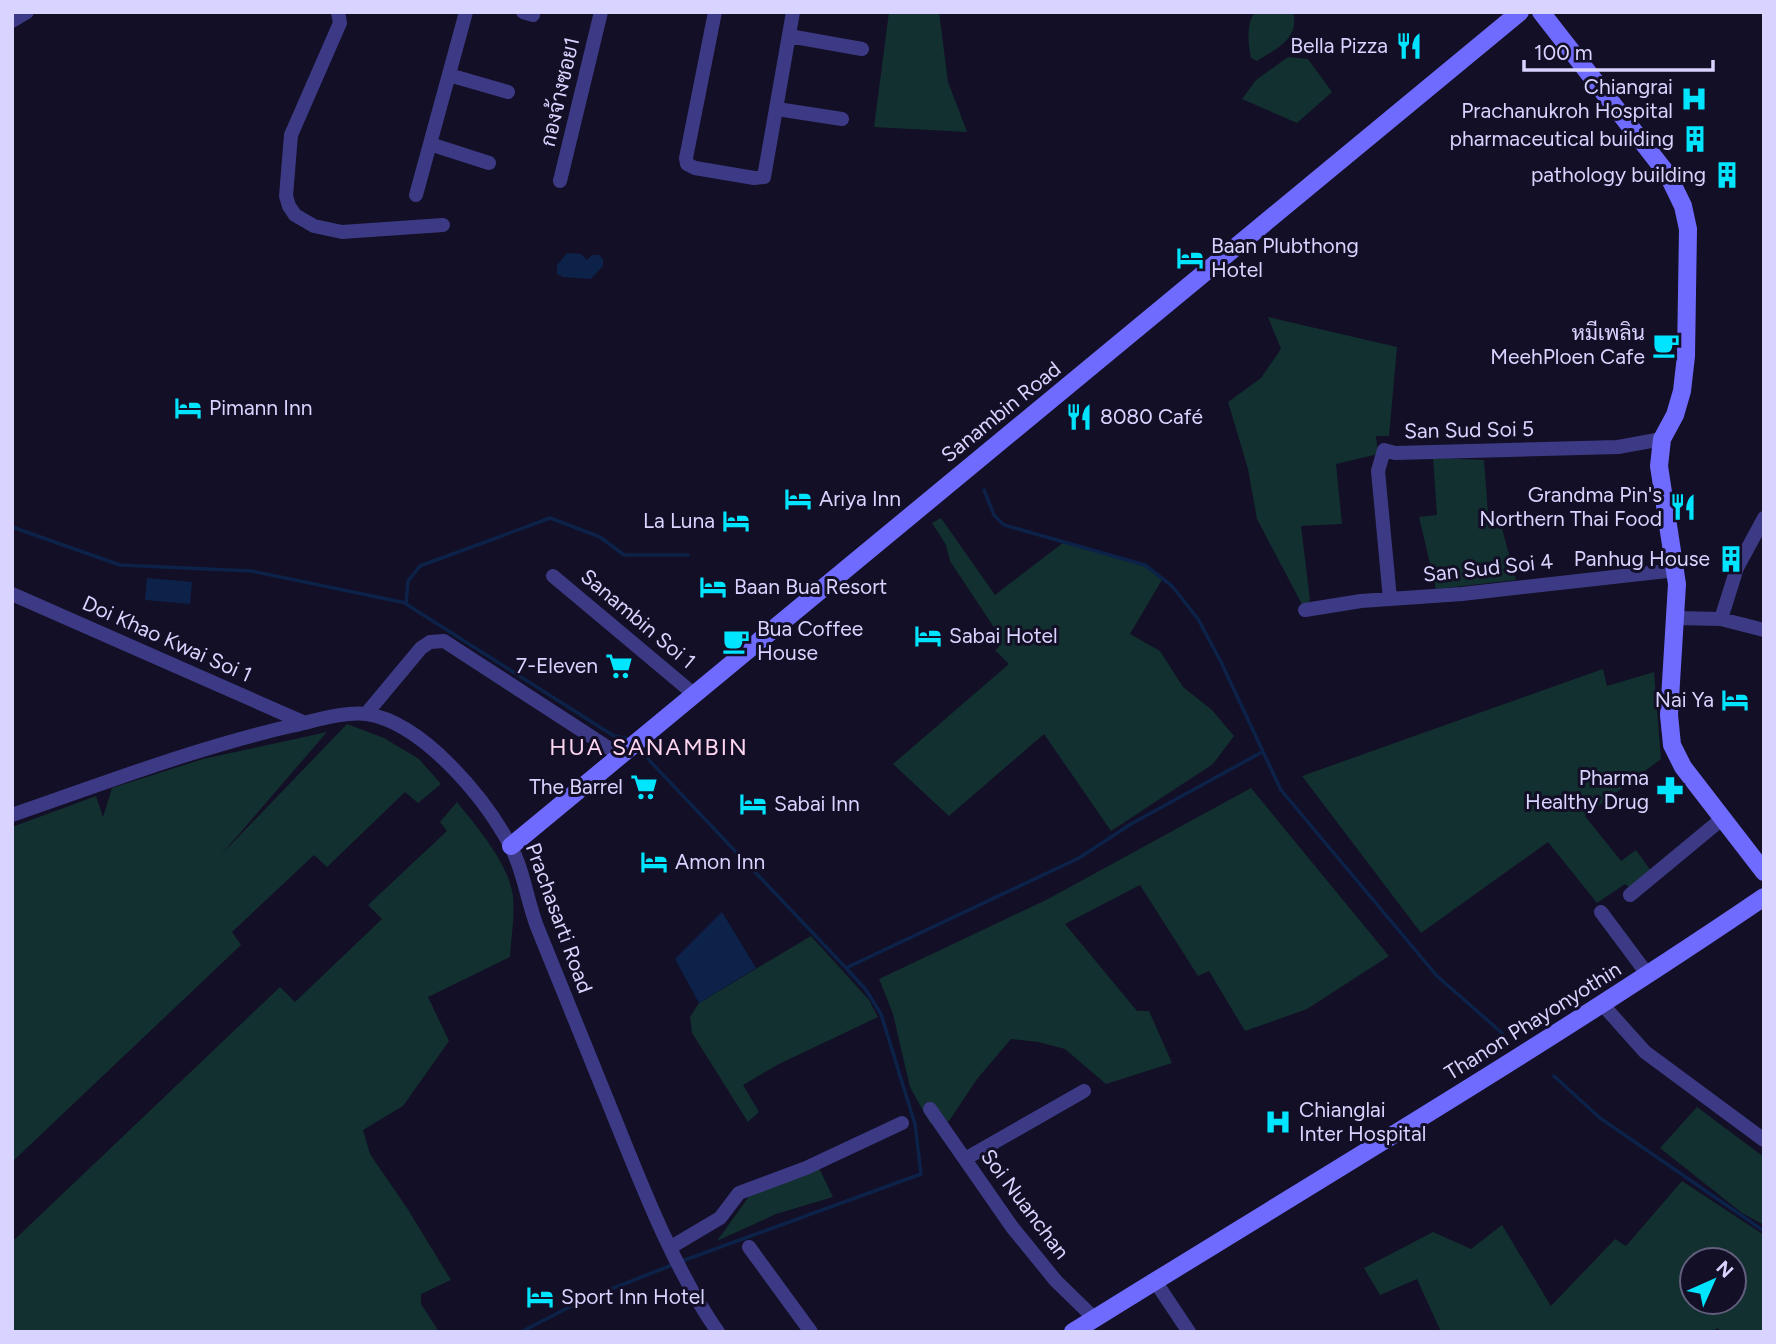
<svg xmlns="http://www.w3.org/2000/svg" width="1776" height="1344" font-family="Figtree,Sarabun,sans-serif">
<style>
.green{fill:#12302f;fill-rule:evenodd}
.water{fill:#0c2248}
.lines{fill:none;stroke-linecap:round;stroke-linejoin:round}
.stream{stroke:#0c2248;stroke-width:3.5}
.street{stroke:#3d3a85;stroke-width:14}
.secondary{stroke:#6f6bff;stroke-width:18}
.labels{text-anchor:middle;stroke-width:6;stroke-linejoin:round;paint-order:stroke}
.poi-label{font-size:21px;fill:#d9d4ff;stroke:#130f26;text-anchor:end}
.street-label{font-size:21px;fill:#d9d4ff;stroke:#130f26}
.neighbourhood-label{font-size:23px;letter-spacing:2px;fill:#ffd6f0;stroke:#130f26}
</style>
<rect width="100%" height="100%" fill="#130f26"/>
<path class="green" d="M889,12H939L948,82L967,132L874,127Z
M1255,12H1293C1300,39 1276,49 1257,61L1251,58C1248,43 1246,24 1255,12Z
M1288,57L1308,59L1332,92L1297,123L1242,99L1256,80Z
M1268,317L1397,347L1389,436H1376L1378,454L1336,464L1342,524L1301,526L1310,600L1305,610L1257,519L1248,469L1228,402L1261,378L1281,349Z
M1433,458L1484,460L1488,513L1498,514L1516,580L1436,589L1419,517L1437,515Z
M941,518L995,595L1064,542L1145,565L1163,578L1130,634L1160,651L1183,687L1212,710L1234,736L1213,764L1111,831L1044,734L949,816L893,764L1009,664L995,650L999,647V635L950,561L946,545L932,523Z
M1603,669L1607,686L1654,672L1661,759L1585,816L1621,861L1636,850L1654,875L1634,891L1625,884L1597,903L1548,842L1421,933L1302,776Z
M347,724L384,738L419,759L441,784L418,803L405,792L327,867L314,855L232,932L241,945L12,1162V827L96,796L103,817L112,788L203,759L327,732L221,855Z
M1251,788L1389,956L1307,1009L1245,1031L1209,971L1198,976L1140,885L1065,924L1137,1011H1149L1172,1063L1106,1084L1065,1049L1038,1042L1011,1039L977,1079L949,1121L930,1123L910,1087L893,1014L879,979L1048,899Z
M457,802C477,827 509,864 513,896C515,916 511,938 510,957L428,997L449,1041L403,1106L363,1130L370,1154L407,1208L451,1280L421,1294V1304L439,1332H12V1242L280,987L295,1002L382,919L368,905L447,831L440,822Z
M811,936L869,1000L878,1017L777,1065L743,1085L759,1112L748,1122L692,1033L690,1017L699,1003Z
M1697,1107L1764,1157V1225L1742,1213L1660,1148Z
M819,1168L833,1197L776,1214L717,1241L750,1195Z
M1682,1181L1764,1235V1332H1722L1717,1328L1713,1332H1441L1417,1279L1380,1295L1364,1268L1433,1232L1471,1249L1502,1225L1551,1306L1615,1239L1626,1246ZM1692,1260H1734V1302H1692Z"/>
<path class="water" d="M567,253L581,254L587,260L592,255H599L603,259V266L591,279L563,277L557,274V265Z
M147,578L192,582L190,604L145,600Z
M722,912L756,968L699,1003L675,959Z"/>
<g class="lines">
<path class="stream" d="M984,490L994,515L1004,525L1145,565L1172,586L1198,619L1221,662L1281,790L1437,976L1502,1033
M12,527L120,565L252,571L406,603
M629,739L614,736L406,604L408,581L420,566L550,518L600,537L624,555H688
M648,759L846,968L1079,858L1131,824L1262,752
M1554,1076L1600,1118L1764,1231
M682,1261L921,1174L915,1124L881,1014L866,990L846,968
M521,1332L585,1299L675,1264"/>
<path class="street" d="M338,12L340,23L291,135L286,196L289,206L295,215L314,226L342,232L443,225
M523,12L533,15
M715,12L686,158L687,164L695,168L754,178L764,177L793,12
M12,21L27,12
M789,36L862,49
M449,75L508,92
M777,109L842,119
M430,144L489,163
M560,181L601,12
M416,195L466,12
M553,576L695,695
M12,594L305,723
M1390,599L1378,471L1384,450L1395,453L1618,447L1662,439
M1305,610L1361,601L1462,594L1676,570
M1676,618L1721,619L1764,630
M1721,619L1737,568L1764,518
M366,714L421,648L430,642L444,641L621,756
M12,815C105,783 195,748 291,726C314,721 344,711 367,714C423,723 484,797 510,845C524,870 527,902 538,929C565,995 592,1062 619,1129C646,1196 676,1272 718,1332
M1630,895L1723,818
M1601,912L1648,975
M1602,1004L1645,1052L1764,1140
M930,1109L1012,1227L1056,1281L1094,1318
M965,1159L1084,1091
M671,1247L720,1218L739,1193L806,1168L902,1123
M749,1247L811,1332
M1155,1281L1189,1332"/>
<path class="secondary" d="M1541,12L1668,175L1683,206L1688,229L1686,356L1682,391L1675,415L1662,439L1659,466L1677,584L1669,715L1672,745L1683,767L1764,872
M511,846L1520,12
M1073,1332C1304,1188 1539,1050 1764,897"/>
</g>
<defs>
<symbol id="restaurant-bare" viewBox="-9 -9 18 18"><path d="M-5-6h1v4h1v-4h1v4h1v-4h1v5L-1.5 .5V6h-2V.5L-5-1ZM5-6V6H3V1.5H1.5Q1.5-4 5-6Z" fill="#00e5ff" stroke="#130f26" stroke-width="2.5" paint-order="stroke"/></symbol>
<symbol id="hospital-bare" viewBox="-9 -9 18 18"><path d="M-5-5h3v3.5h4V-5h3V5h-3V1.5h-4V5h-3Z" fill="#00e5ff" stroke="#130f26" stroke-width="2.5" paint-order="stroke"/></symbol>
<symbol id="building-bare" viewBox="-9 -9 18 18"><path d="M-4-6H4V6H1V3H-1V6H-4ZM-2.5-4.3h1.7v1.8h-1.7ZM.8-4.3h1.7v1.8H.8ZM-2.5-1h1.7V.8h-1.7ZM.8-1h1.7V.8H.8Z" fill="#00e5ff" stroke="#130f26" stroke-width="2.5" paint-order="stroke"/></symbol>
<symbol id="hotel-bare" viewBox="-9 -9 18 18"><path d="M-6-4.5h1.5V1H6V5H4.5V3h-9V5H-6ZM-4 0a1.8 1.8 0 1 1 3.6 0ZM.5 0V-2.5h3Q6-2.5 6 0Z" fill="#00e5ff" stroke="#130f26" stroke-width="2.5" paint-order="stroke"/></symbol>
<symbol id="cafe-bare" viewBox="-9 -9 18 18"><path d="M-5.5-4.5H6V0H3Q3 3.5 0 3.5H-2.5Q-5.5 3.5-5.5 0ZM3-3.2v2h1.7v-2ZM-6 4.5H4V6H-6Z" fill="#00e5ff" stroke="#130f26" stroke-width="2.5" paint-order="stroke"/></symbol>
<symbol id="supermarket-bare" viewBox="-9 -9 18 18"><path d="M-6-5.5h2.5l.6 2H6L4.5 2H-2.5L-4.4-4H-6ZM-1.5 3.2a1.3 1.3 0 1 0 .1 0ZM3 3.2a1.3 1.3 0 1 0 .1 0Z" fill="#00e5ff" stroke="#130f26" stroke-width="2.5" paint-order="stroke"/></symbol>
<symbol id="pharmacy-bare" viewBox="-9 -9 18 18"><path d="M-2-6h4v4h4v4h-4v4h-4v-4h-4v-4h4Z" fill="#00e5ff" stroke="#130f26" stroke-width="2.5" paint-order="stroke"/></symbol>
</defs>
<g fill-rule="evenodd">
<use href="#restaurant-bare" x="1390" y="27" width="38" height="38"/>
<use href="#hospital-bare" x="1675" y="80" width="38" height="38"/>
<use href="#building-bare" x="1676" y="120" width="38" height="38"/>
<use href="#building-bare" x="1708" y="156" width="38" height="38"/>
<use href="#hotel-bare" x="1171" y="239" width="38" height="38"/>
<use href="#cafe-bare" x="1647" y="326" width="38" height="38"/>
<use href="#hotel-bare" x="169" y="389" width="38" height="38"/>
<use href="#restaurant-bare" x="1060" y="398" width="38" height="38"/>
<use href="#hotel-bare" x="779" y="480" width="38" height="38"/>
<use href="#restaurant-bare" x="1664" y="488" width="38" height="38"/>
<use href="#hotel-bare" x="717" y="502" width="38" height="38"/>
<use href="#building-bare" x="1712" y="540" width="38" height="38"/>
<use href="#hotel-bare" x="694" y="568" width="38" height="38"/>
<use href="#hotel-bare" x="909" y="617" width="38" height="38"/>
<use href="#cafe-bare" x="717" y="622" width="38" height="38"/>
<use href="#supermarket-bare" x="600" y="647" width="38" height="38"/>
<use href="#hotel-bare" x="1716" y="681" width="38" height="38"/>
<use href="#supermarket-bare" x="625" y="768" width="38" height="38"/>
<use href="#pharmacy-bare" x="1651" y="771" width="38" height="38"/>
<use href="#hotel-bare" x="734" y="785" width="38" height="38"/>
<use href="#hotel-bare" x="635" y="843" width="38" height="38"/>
<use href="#hospital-bare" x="1259" y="1103" width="38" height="38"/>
<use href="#hotel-bare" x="521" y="1278" width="38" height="38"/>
</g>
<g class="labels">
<g class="poi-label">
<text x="1388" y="53">Bella Pizza</text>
<text x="1673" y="94">Chiangrai<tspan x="1673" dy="24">Prachanukroh Hospital</tspan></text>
<text x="1674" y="146">pharmaceutical building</text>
<text x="1706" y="182">pathology building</text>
<text x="1211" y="253" text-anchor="start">Baan Plubthong<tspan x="1211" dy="24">Hotel</tspan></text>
<text x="1645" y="340">หมีเพลิน<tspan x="1645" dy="24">MeehPloen Cafe</tspan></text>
<text x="209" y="415" text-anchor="start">Pimann Inn</text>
<text x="1100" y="424" text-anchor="start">8080 Café</text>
<text x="1662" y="502">Grandma Pin's<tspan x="1662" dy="24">Northern Thai Food</tspan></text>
<text x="819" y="506" text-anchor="start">Ariya Inn</text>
<text x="715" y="528">La Luna</text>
<text x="1710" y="566">Panhug House</text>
<text x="734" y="594" text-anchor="start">Baan Bua Resort</text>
<text x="757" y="636" text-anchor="start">Bua Coffee<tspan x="757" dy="24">House</tspan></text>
<text x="949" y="643" text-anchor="start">Sabai Hotel</text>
<text x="598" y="673">7-Eleven</text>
<text x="1714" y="707">Nai Ya</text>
<text x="1649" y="785">Pharma<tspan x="1649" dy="24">Healthy Drug</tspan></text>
<text x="623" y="794">The Barrel</text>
<text x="774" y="811" text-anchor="start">Sabai Inn</text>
<text x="675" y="869" text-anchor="start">Amon Inn</text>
<text x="1299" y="1117" text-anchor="start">Chianglai<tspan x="1299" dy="24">Inter Hospital</tspan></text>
<text x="561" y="1304" text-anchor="start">Sport Inn Hotel</text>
</g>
<g class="street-label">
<text transform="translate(560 92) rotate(-77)" y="7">กองจ้างซอย1</text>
<text transform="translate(1001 412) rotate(-39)" y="7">Sanambin Road</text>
<text transform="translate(1469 430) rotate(-1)" y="7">San Sud Soi 5</text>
<text transform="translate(1488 568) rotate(-6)" y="7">San Sud Soi 4</text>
<text transform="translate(638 619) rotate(40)" y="7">Sanambin Soi 1</text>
<text transform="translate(167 639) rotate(24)" y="7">Doi Khao Kwai Soi 1</text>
<text transform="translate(559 918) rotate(70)" y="7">Prachasarti Road</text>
<text transform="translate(1533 1021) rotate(-32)" y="7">Thanon Phayonyothin</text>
<text transform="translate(1025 1204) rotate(53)" y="7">Soi Nuanchan</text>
</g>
<g class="neighbourhood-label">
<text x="649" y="755">HUA SANAMBIN</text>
</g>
</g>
<rect width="1776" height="1344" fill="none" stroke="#d9d4ff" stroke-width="28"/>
<g transform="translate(1713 1281) rotate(45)"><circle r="33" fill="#130f26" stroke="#625e7d" stroke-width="2"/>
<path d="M0-5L12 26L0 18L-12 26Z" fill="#00e5ff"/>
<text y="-10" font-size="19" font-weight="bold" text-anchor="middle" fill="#d9d4ff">N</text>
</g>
<path d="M1524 60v10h189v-10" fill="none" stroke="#d9d4ff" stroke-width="3.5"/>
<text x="1534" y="60" font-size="21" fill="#d9d4ff" stroke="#130f26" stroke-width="5" paint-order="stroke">100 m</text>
</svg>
